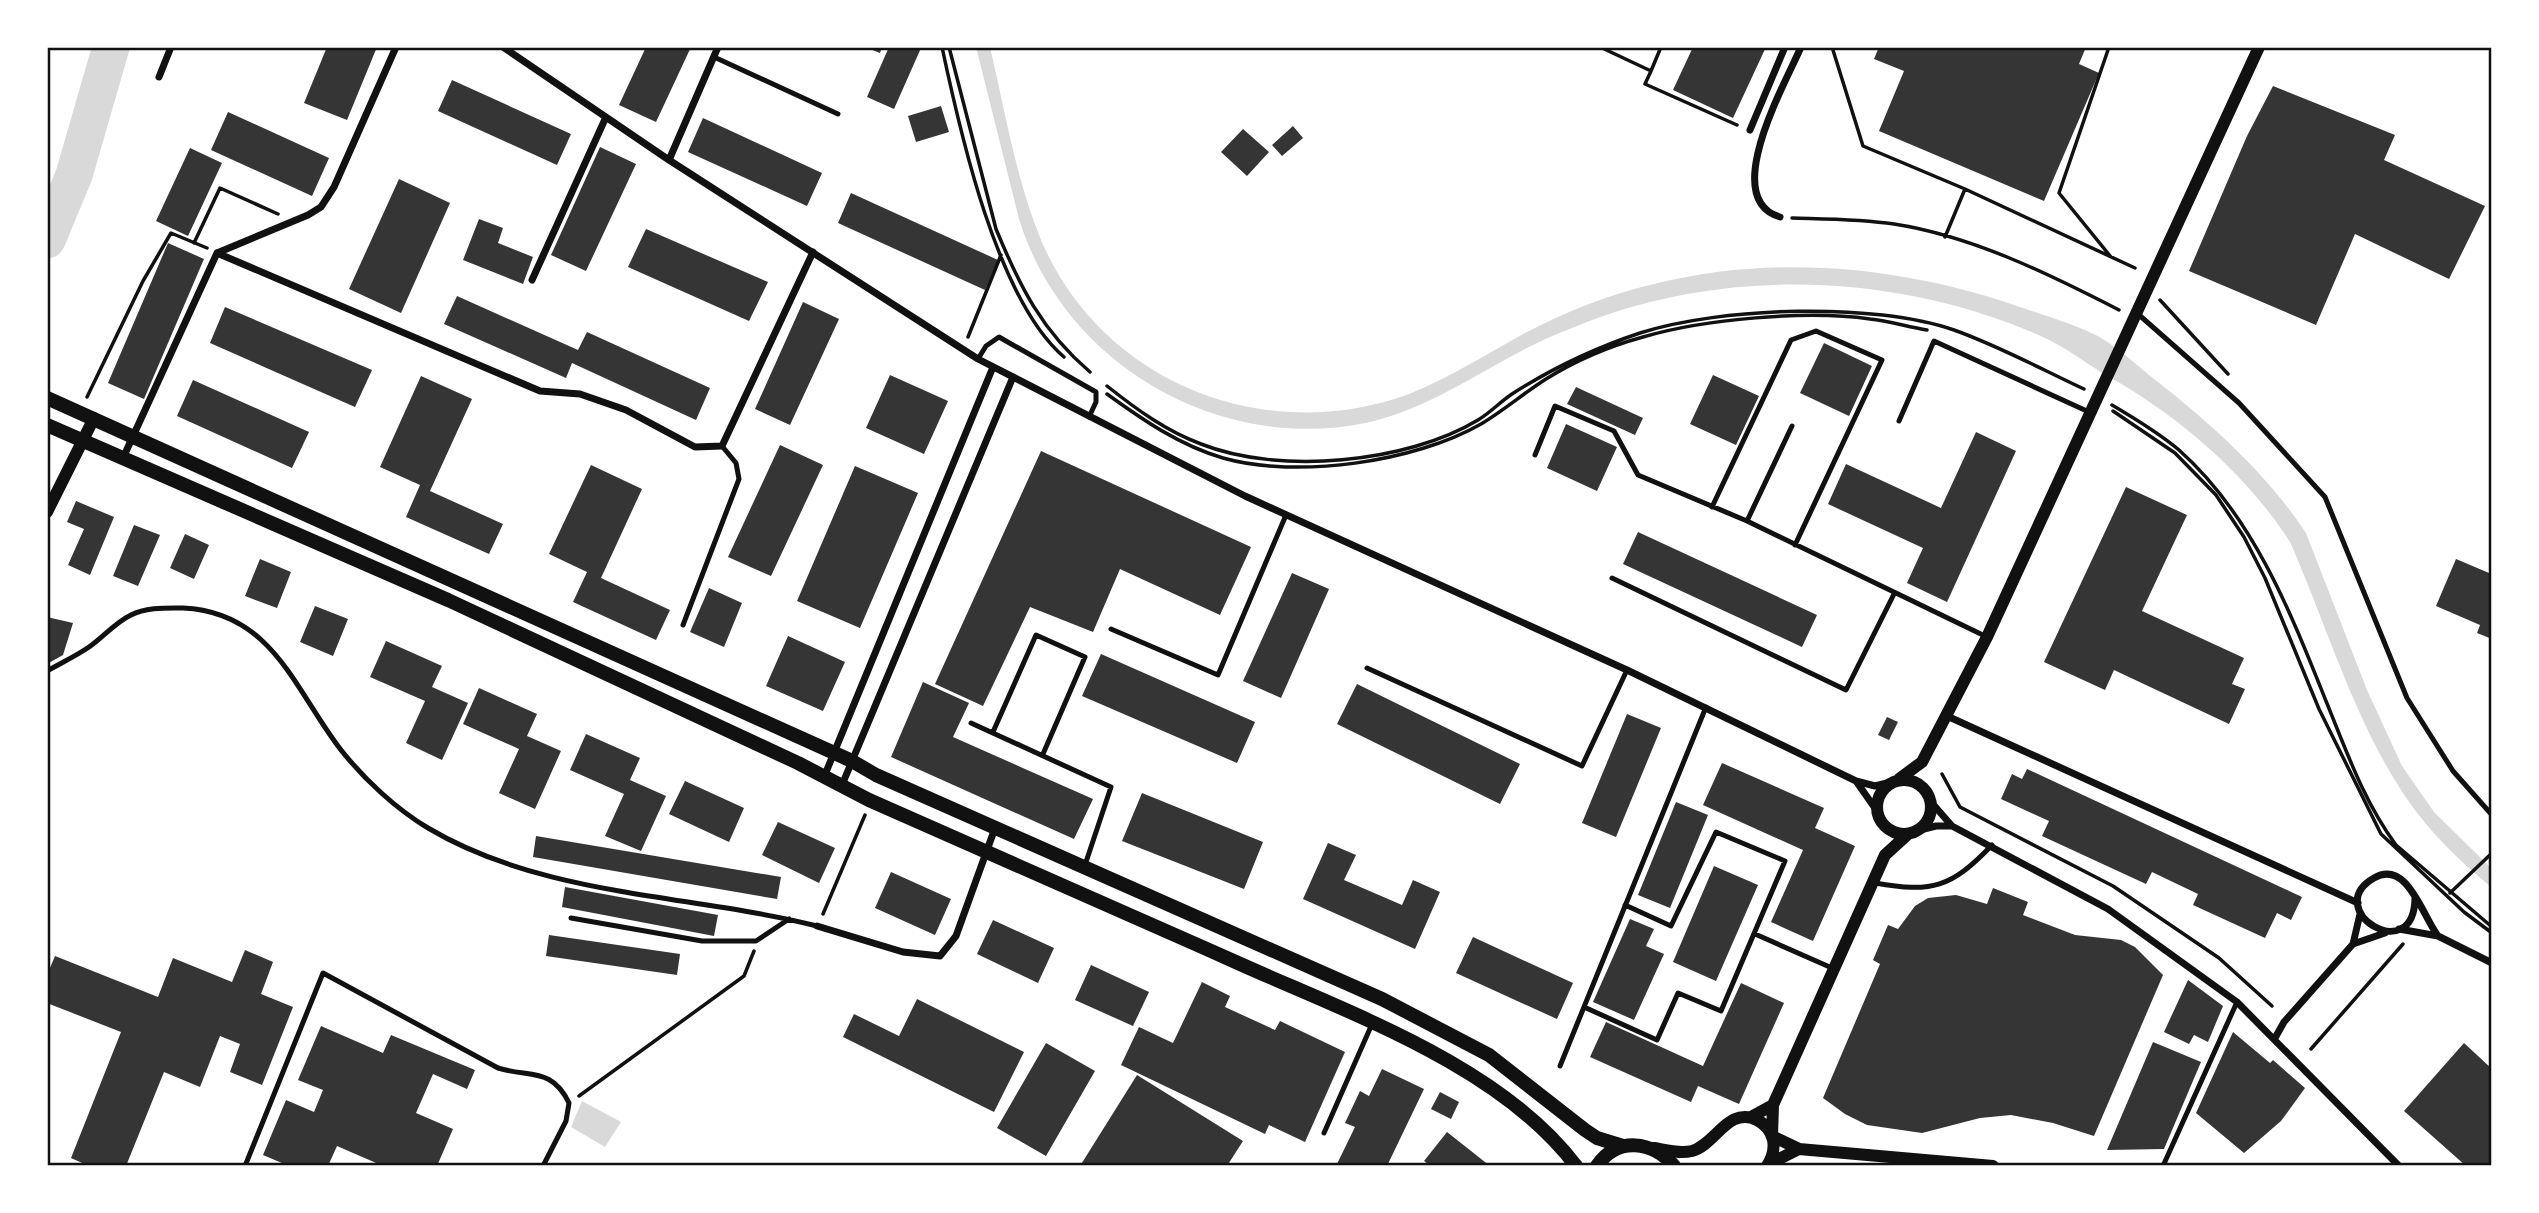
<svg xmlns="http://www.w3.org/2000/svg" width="2539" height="1213" font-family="Barlow,sans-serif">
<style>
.water{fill:#d9d9d9}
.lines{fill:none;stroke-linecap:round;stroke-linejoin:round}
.river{stroke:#d9d9d9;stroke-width:37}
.building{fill:#353535}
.path{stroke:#111;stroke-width:3.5}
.service{stroke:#111;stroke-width:5}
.minor{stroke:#111;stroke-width:7}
.tertiary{stroke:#111;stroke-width:12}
.secondary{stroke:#111;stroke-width:14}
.neatline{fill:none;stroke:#111;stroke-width:2.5}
</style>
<rect width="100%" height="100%" fill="#fff"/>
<path class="water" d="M976,47H990C1005,111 1016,179 1041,240C1102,383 1265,447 1409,394C1450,378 1488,353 1527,332C1565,312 1608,295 1650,285C1775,253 1905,266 2026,309C2051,318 2080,326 2103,339C2119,349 2135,363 2149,375C2207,420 2265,471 2306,533L2367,690L2402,766L2434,812L2492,869V888C2461,862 2430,833 2407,799C2354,721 2328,628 2290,542C2247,475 2180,417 2111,378C2088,365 2066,347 2041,336C1907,277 1746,267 1606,315C1581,324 1555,334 1531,346C1478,373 1429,408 1370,422C1221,455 1064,365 1019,219Z
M582,1101L621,1122L605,1147L571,1127Z"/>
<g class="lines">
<path class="river" d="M47,240L74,175L111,47"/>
</g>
<path class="building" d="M327,47H377L347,120L304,103Z
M646,47H691L656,122L619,105Z
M865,47H882L880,53Z
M889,47L921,48L894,109L867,97Z
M1693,47H1766L1733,118L1673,90Z
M1879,47H2086L2079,64L2099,73L2044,201L1879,131L1904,71L1874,59Z
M452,80L571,134L557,165L438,111Z
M2273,86L2395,135L2384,160L2485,206L2449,279L2355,234L2316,325L2189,271L2247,136Z
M941,106L949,132L916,142L908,116Z
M228,112L329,158L312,196L211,150Z
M703,118L822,173L807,206L688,152Z
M1293,126L1303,138L1282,156L1272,145Z
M1243,129L1269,152L1247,176L1221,152Z
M600,147L636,164L586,271L551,255Z
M190,148L222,163L188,236L156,221Z
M399,179L450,203L401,313L349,289Z
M851,193L998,260L985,290L838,223Z
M479,219L503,228L498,243L533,257L523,284L463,260Z
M646,229L768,282L749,321L628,267Z
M168,243L204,259L144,399L108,383Z
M457,296L578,350L587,332L710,388L696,420L572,363L566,378L444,324Z
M803,302L839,319L790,425L755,409Z
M225,307L372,370L355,407L210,343Z
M1824,343L1872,366L1849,416L1800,393Z
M890,375L948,401L924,454L866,428Z
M1713,375L1759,396L1736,445L1690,424Z
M421,376L472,399L430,491L503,524L489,554L406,517L420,485L380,467Z
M193,380L309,432L292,468L177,416Z
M1576,387L1643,418L1635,435L1567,404Z
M1566,424L1617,447L1597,491L1547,468Z
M1976,432L2016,451L1947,602L1907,583L1923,548L1828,504L1846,464L1941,508Z
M780,445L823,465L771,576L728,557Z
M1041,451L1251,547L1220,615L1120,569L1093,632L1030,607L983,706L935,684Z
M591,465L642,489L601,578L670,610L656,640L573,602L587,572L549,554Z
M855,466L918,493L860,628L797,601Z
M2126,487L2187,515L2142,611L2244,658L2232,684L2245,689L2229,724L2114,670L2105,690L2044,662Z
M76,501L114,517L90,575L68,565L84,529L67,522Z
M134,525L160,535L138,586L113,576Z
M1638,532L1817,615L1802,647L1623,564Z
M185,534L209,545L194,579L170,568Z
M260,559L291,572L277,608L245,596Z
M2456,559L2489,573L2492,567V639L2477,633L2480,625L2436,606Z
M1292,573L1329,589L1281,698L1243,681Z
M709,588L742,603L724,647L690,632Z
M315,606L348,619L333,656L300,642Z
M47,617L73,623L63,655L47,664Z
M788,636L845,662L823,711L766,686Z
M386,641L442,666L432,687L468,703L442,760L406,743L425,701L370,677Z
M1101,654L1255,722L1237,763L1082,696Z
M923,682L969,703L953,737L1093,799L1074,839L891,757Z
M1357,684L1520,764L1500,804L1337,724Z
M479,688L537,714L527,736L561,751L535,809L499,793L519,749L463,724Z
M1627,714L1661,728L1616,837L1582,823Z
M1887,717L1898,722L1889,740L1878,735Z
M586,734L640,758L630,780L666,796L641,851L605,836L624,794L570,770Z
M1722,763L1824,808L1815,828L1855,846L1813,941L1771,922L1803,850L1703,805Z
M2027,769L2302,897L2291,920L2277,913L2265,938L2193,905L2198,894L2152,872L2146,884L2042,836L2049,821L2001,799L2012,774L2022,779Z
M685,781L744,808L729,842L669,814Z
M1142,793L1263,842L1244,889L1122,841Z
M1676,802L1708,815L1670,908L1638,895Z
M778,822L835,848L819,883L762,855Z
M536,836L781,877L777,899L533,857Z
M1328,843L1356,855L1344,880L1402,905L1413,880L1440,892L1415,949L1303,899Z
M1714,866L1758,885L1716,981L1673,962Z
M891,872L951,899L935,935L875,908Z
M565,887L718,915L714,936L562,907Z
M1993,888L2028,902L2023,915L2075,935L2121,940L2135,947L2163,975L2094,1136L2053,1123L2011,1115L1980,1118L1922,1133L1867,1125L1845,1114L1823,1098L1880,964L1873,960L1888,925L1898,929L1915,906L1928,898L1956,895L1987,904Z
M1630,919L1654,929L1646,946L1664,954L1634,1020L1593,1002Z
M993,920L1054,948L1038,983L977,954Z
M549,935L680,954L677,975L546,956Z
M1473,937L1573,983L1557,1019L1456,973Z
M245,950L273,962L261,994L293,1007L262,1085L230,1072L240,1044L220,1036L200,1087L164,1072L126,1166H89L71,1158L121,1032L47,1003V975L55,956L158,997L173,958L232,982Z
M1091,965L1149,992L1133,1026L1075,1000Z
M2188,980L2223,1006L2208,1042L2194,1035L2189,1044L2164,1032Z
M1202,982L1230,996L1225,1007L1275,1030L1280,1021L1345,1052L1305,1142L1269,1125L1265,1134L1121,1065L1139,1027L1173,1043Z
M1741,983L1784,1003L1739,1104L1698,1086L1691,1102L1590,1057L1606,1022L1703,1066Z
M917,999L1024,1052L994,1112L843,1037L854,1014L899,1036Z
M321,1026L383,1053L391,1035L475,1070L467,1089L433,1074L416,1113L453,1129L437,1166H383L337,1146L328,1166H289L263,1155L286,1100L314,1112L323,1090L298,1080Z
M2233,1032L2270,1063L2273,1060L2305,1088L2281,1121L2244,1153L2196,1113Z
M2153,1042L2201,1062L2164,1149L2107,1150Z
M1046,1043L1095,1071L1046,1156L997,1128Z
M2464,1043L2492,1069V1166H2466L2404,1111Z
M1382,1069L1424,1089L1387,1166H1336L1355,1127L1345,1123L1360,1091L1369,1096Z
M1137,1075L1243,1141L1227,1166H1080Z
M1440,1092L1459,1102L1451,1119L1431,1109Z
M1447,1132L1490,1166H1431L1424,1161Z"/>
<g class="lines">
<path class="path" d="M942,47C960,132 997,300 1064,357
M949,47L996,229C1020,287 1042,331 1090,372
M1600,47L1651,71L1661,47
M1832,47L1863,146L1965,189L2135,268
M2109,47L2059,193L2111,257
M1651,71L1645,84L1737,125
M1792,218C1826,219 1861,219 1894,224C1972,236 2049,274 2119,310
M1945,237L1965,189
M194,243L220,188L278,214
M2160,300L2228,374
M968,337L1001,255
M1107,386C1136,409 1166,431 1201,444C1279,475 1407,463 1478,420C1490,413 1500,402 1512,394C1551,369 1595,348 1640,333C1721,307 1874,302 1954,330C1999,346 2041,369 2084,389
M1107,394C1143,420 1179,445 1223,458C1297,479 1415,462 1481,424C1503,411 1524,393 1546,379C1575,361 1610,346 1643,337C1704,319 1807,310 1870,319C1889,321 1908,327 1927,330
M87,397L143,281L171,233L207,248
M2112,405C2134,418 2159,433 2179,450C2253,516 2290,611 2326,701C2346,750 2364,802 2396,845L2492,927
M2113,411L2175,453L2216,495L2244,537L2265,578L2319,709L2381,834L2464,912L2492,933
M1942,774L1960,807L2113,886L2219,958L2272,1006
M2450,893L2492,853
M823,914L865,815
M2311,1049L2403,944
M579,1096L744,976L754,951"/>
<path class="service" d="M714,57L838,114
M2138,314L2239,403L2325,497L2407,698L2453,771L2492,815
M978,359L986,346L999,337L1096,392V402L1089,417
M1899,421L1934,341L2089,412
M1792,426L1747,521L1987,637
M1535,455L1555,406L1614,431L1638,475L1747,521
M1712,507L1791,340L1816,331L1882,360L1795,545
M1612,578L1846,690L1894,594
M683,625L739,479L736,463L722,446
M1111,629L1218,675L1286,515
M1367,668L1582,766L1627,670
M47,671C61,663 76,656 89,647C103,637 116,622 131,615C146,607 167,608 183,608C273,612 295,691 341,750C364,779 396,809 428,828C544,897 690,894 817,926
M971,723L1111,787L1085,865
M993,732L1036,635L1085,657L1043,754
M1875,883C1932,893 1951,888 1992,845
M571,918L702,941H756L789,919
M1755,934L1832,968
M1584,1007L1657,1040L1678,993L1721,1011L1785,861L1716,832L1671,926L1625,905
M1560,1066L1706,707
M1324,1133L1372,1024
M245,1166L323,973L498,1068C530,1078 552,1067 569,1103L566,1121L543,1166
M2163,1166L2237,1002"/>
<path class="minor" d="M503,47L669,160L978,359L1245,496L1627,670L1856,781L1875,786L1891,782
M159,77L171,47
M1750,130L1785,47
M669,160L718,47
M1780,217C1719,199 1785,84 1801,47
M217,253L540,391L580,394L626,410L695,447L722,446L813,252
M532,280L606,117
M123,458L217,253L308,215L321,207L334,187L396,47
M1947,716L2358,903
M824,777L993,367
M1856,781L1877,811
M842,785L1013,377
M1931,802L1952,826L2108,909L2237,1002L2399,1166
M1916,831L1936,826H1951
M2415,898C2414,969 2320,909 2374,878C2407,859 2422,915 2438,936
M817,926L903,952L940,956L956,936L995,828
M2399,929L2438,936L2492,963
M2353,944L2385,933
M2275,1038L2284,1022L2353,944L2360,914"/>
<path class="tertiary" d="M47,512L94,418
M1899,779L1922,762L1987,637L2259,47
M1877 807a27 27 0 1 1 54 0a27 27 0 1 1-54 0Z
M1773,1105L1885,855L1908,834
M1751,1117L1773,1105L1772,1136L1799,1149L1769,1164
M1654,1148C1666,1150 1679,1154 1692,1151C1716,1144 1728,1106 1757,1120C1765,1124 1771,1131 1773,1140C1775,1150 1772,1158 1767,1166
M1799,1149L1993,1166"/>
<path class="secondary" d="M47,398L852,761L876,775L1382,999L1489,1055L1585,1130L1597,1138L1623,1146
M47,425L448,600L798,763L869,800C991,855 1115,908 1238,963C1349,1013 1501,1066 1576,1166
M1597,1166C1617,1136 1653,1141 1674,1166"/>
</g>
<rect width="2539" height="1213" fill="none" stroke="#ffffff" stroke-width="98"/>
<rect x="49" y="49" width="2441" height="1115" class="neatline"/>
</svg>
